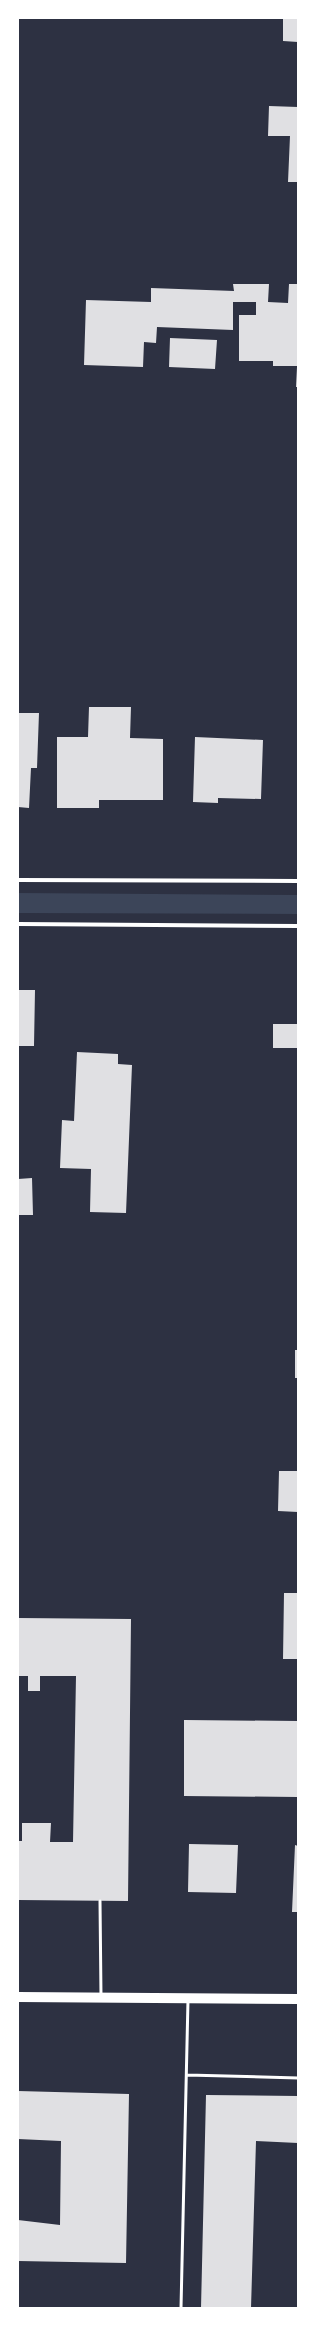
<svg xmlns="http://www.w3.org/2000/svg" width="316" height="2326" font-family="Lato,sans-serif">
<style>
.green{fill:#3c4559}
.building{fill:#e0e0e3}
.lines{fill:none;stroke-linecap:round;stroke-linejoin:round}
.service{stroke:#fff;stroke-width:3}
.minor{stroke:#fff;stroke-width:4}
.primary{stroke:#fff;stroke-width:10}
</style>
<rect width="100%" height="100%" fill="#2d3142"/>
<path class="green" d="M18,893L298,895V914L18,913Z"/>
<path class="building" d="M283,18H298V42L283,41Z
M269,106L298,107V182H288L290,136H268Z
M233,284H269L268,302L288,303L289,284H298V366H273V361H239V315H256V302H233V330L157,327L156,343L144,342L143,367L84,365L86,300L151,302V288L234,291Z
M170,338L217,340L215,369L169,367Z
M297,367H298V387H296Z
M89,707H131L130,738L163,739V800H99V808H57V737H88Z
M18,713H39L37,768H31L29,808L18,807Z
M195,737L263,740L261,799L218,798V803L193,802Z
M18,990H35L34,1046H18Z
M273,1024H298V1048H273Z
M77,1052L118,1054V1064L132,1065L126,1213L90,1212L91,1169L60,1168L62,1120L74,1121Z
M32,1178L33,1215H18V1179Z
M295,1350H298V1378H295Z
M279,1471H298V1512L278,1511Z
M284,1593H298V1659H283Z
M18,1618L131,1619L128,1901L18,1900V1841H22V1823H51L50,1842H73L76,1676H40V1691H28V1676H18Z
M184,1720L298,1721V1797L184,1796Z
M189,1844L238,1845L236,1893L188,1892Z
M295,1845L298,1846V1912H292Z
M18,2091L129,2094L126,2263L18,2261V2220L60,2225L61,2141L18,2139Z
M206,2095L298,2096V2143L256,2141L251,2308H201Z"/>
<g class="lines">
<path class="service" d="M100,1901L101,1996
M187,2075L298,2078
M181,2308L188,2000"/>
<path class="minor" d="M18,880L298,881
M18,924L298,926"/>
<path class="primary" d="M18,1997L298,1999"/>
</g>
<rect width="316" height="2326" fill="none" stroke="#ffffff" stroke-width="38"/>
</svg>
